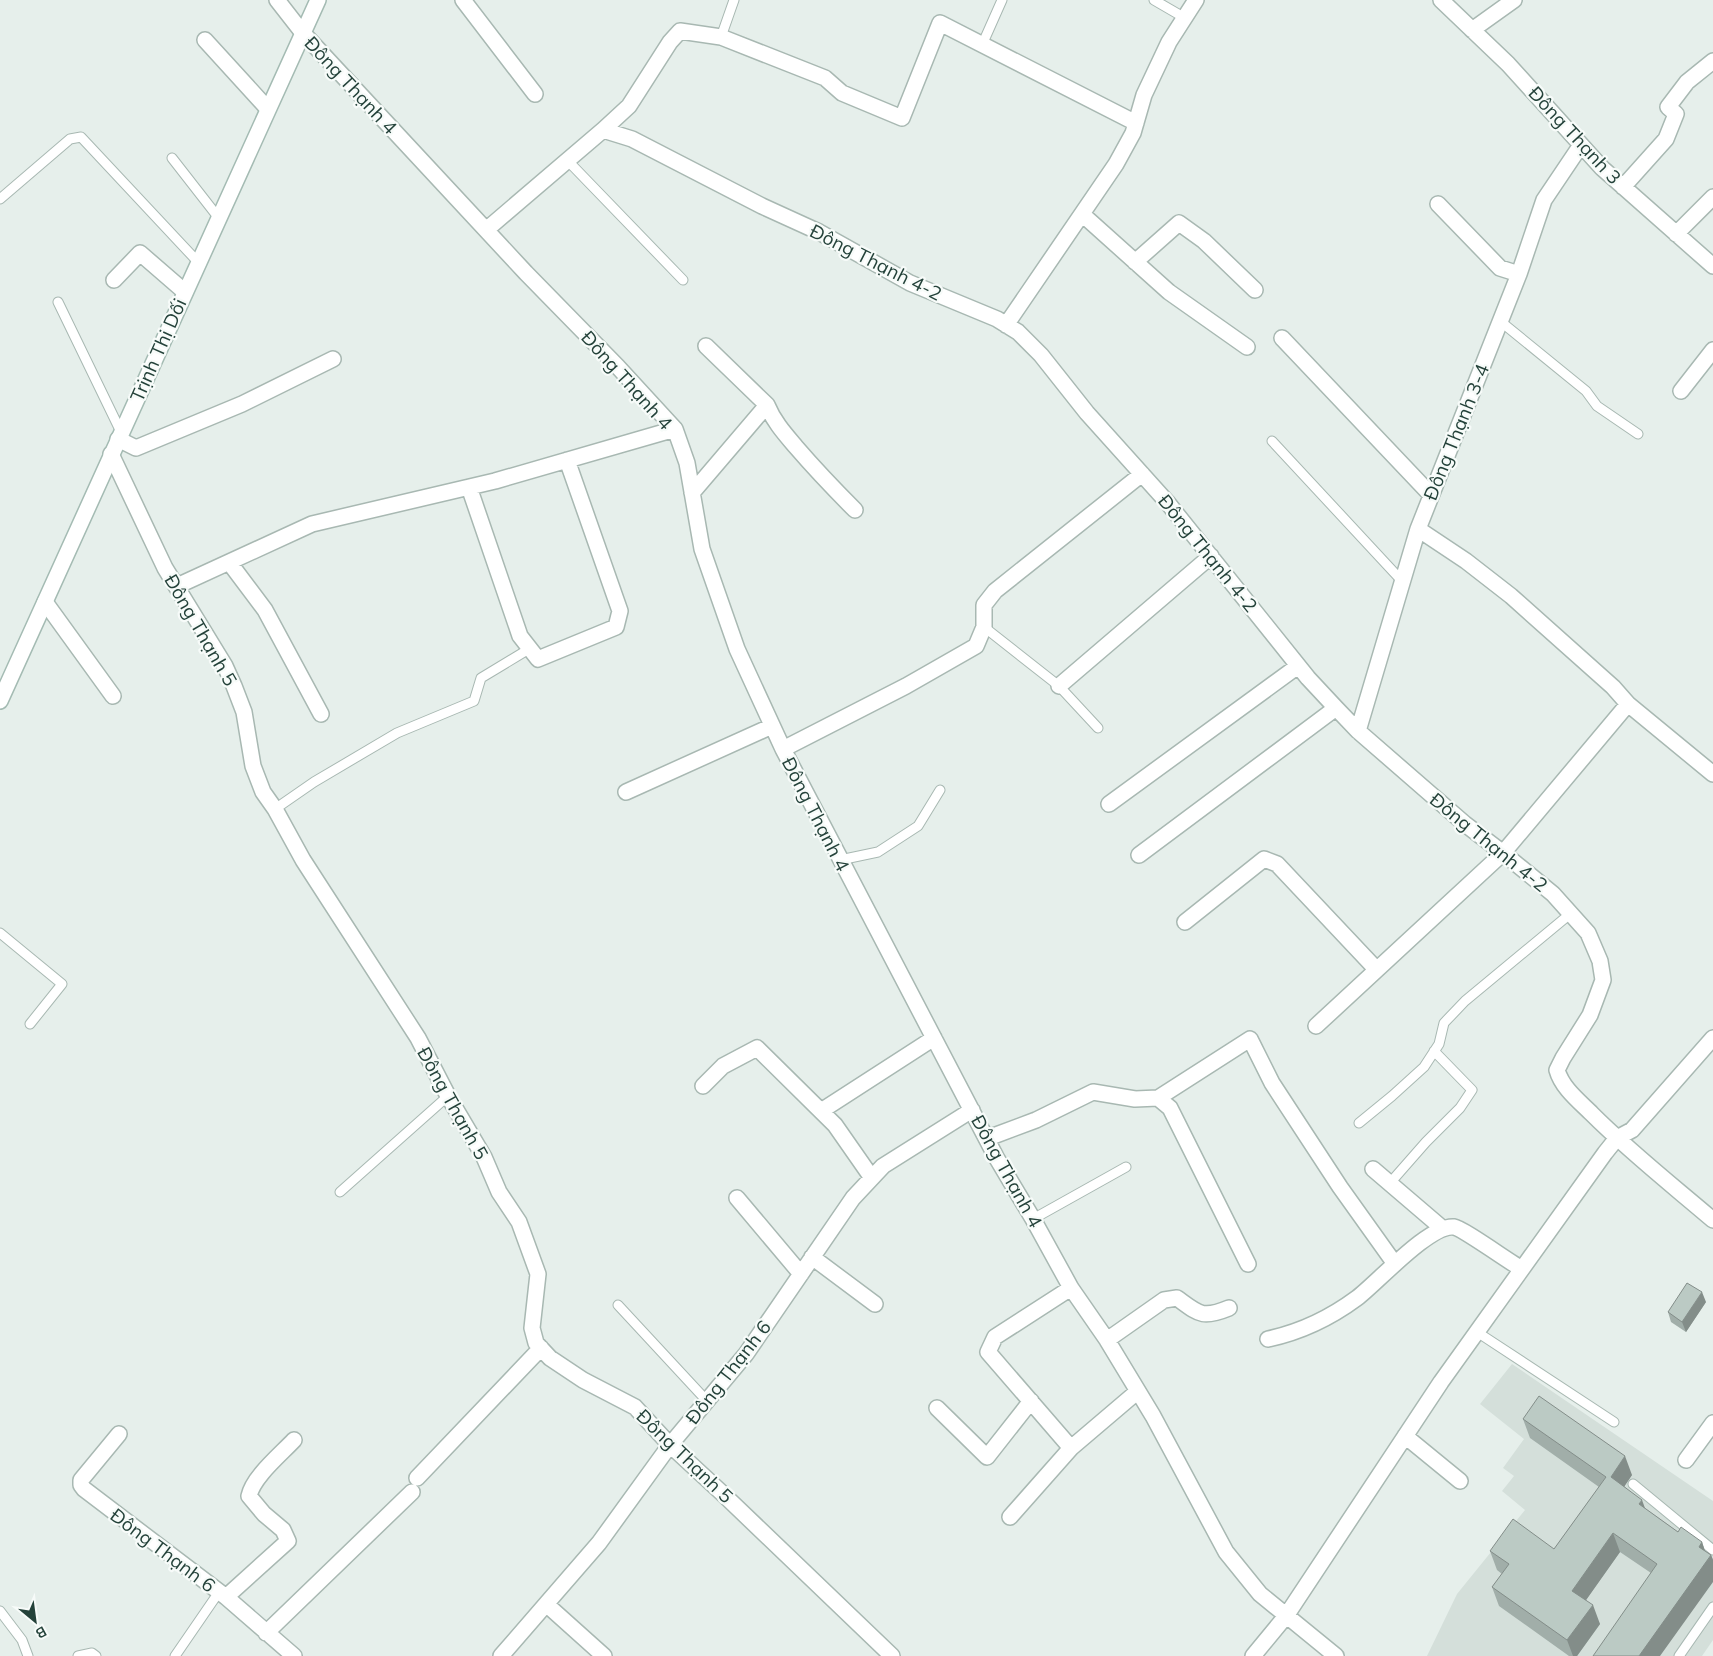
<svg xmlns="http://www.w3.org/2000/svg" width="1713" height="1656" font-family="Mulish,sans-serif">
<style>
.built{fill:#d4dfda}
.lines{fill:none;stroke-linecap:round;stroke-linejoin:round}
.service-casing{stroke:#a8b8b2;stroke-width:11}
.minor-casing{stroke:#a8b8b2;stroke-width:18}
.secondary-casing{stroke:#a4bbb3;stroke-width:18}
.service{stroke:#fff;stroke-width:9}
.minor{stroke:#fff;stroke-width:15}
.secondary{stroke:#fff;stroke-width:15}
.wall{fill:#a1aea9}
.shaded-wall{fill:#838d89}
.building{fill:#bbcac4;stroke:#838d89}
.labels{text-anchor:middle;stroke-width:4.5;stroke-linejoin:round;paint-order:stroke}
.street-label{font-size:19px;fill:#24423a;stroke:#f7fbf9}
</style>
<rect width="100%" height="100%" fill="#e6efeb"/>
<path class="built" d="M1512,1364L1713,1501V1640L1702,1656H1427L1457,1594L1525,1510L1502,1491L1514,1476L1503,1468L1524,1439L1480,1404Z"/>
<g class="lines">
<defs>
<path id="service" d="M1154,0L1185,18
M721,37L734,0
M982,45L1002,0
M172,158L218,217
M568,161L683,280
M0,199L70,139L81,137L198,262
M58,302L121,432
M1500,321L1586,391L1597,406L1638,434
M1272,441L1402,581
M984,627L1059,686L1098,728
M275,809L314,782L397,733L474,701L481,678L529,649
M840,860L878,852L918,826L940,790
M0,933L62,984L30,1024
M1359,1123L1392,1096L1424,1067L1439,1044L1444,1023L1465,1001L1570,914
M1390,1183L1426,1142L1460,1108L1472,1090L1434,1051
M340,1192L448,1096
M1033,1219L1126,1167
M618,1305L707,1401
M1477,1332L1614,1422
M1633,1484L1713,1550
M0,1611L22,1640L28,1656
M78,1656L92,1653L96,1656
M175,1656L219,1592
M1679,1656L1713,1607"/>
<path id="minor" d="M277,0L302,32L526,273L618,367L675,429L687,463L702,549L737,649L783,749L996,1157L1033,1219L1071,1288L1107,1340L1153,1416L1226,1552L1260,1594L1336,1656
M463,0L535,94
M1441,0L1508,64L1602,168L1713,266
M1472,30L1514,0
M205,40L267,108
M603,130L629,106L670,42L680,31L721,37L825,78L842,93L902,118L940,23L1136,123
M1623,187L1666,139L1676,114L1668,107L1687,82L1713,61
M1438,204L1500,268L1519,274
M1082,214L1169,292L1247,347
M486,230L603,130L632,139L762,206L819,232L910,283L997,319L1018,332L1041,355L1087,413L1167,502L1308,678L1336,708L1358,731L1465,824L1503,853L1553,894L1588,933L1600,961L1603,980L1590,1015L1563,1058L1557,1070C1562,1088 1579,1101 1592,1114C1630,1152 1672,1185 1713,1220
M1676,234L1713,197
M1135,262L1179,223L1204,241L1255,290
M114,280L140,253L185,292
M1006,325L1116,164L1133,133L1144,95L1169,42L1196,0
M1282,338L1431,495
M706,346L767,405C774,422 785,434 796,447C815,469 835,490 855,510
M1681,391L1713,350
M118,439L136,448L242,404L333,359
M111,454L165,568L225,666L234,686L244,712L253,766L263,792L275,809L303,860L418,1038L448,1096L484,1157L499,1192L519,1222L538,1274L532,1328L536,1343L550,1358L583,1380L635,1407L670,1445L723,1494L892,1656
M469,487L520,636L538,659L616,627L620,611L567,460
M692,493L767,405
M1418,529L1466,561L1511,596L1613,687L1628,704L1713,774
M229,562L265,610L321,714
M177,586L312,524L495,481L675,429
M45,602L113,696
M1059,686L1211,556
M1358,731L1418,529L1519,274L1544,200L1581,145
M783,749L906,686L976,646L984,627V605L995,591L1142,474
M626,792L772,726
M1109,804L1298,666
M1139,855L1336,708
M1185,922L1264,859L1277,864L1376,969
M1316,1026L1503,853L1628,704
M703,1086L723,1066L757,1048L835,1125L872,1178
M1158,1098L1250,1039L1272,1083L1340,1187L1395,1264
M821,1111L934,1038
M988,1138L1036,1120L1093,1092L1135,1099L1158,1098L1170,1108L1248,1264
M1373,1169L1442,1228
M737,1198L801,1274
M812,1257L875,1304
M1071,1288L995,1337L988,1352L1071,1448
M1268,1339C1301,1332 1330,1318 1357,1298C1377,1283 1430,1224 1454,1227C1462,1228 1511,1263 1522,1269
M1107,1340L1164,1300L1177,1298C1199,1314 1202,1319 1229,1308
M937,1408L987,1457L1031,1401
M119,1434L81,1480V1485L84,1489L226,1597L294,1656
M1405,1436L1460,1481
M1686,1460L1713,1423
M417,1478L541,1348
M1010,1517L1071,1448L1138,1391
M226,1597L288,1541L283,1530L264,1514L249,1496C253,1477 280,1455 294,1440
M546,1604L604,1656
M266,1633L412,1492
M501,1656L599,1543L670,1445L746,1354L853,1198L883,1166L972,1110
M1253,1656L1286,1616L1441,1382L1605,1153L1617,1138L1632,1130L1713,1038"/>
<path id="secondary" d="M0,701L318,0"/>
</defs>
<use href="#service" class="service-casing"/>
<use href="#minor" class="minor-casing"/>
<use href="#secondary" class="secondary-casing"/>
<use href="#service" class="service"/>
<use href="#minor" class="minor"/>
<use href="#secondary" class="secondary"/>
</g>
<path class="wall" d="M1706,1302L1686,1332L1671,1322L1668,1312Z
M1523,1419L1632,1475L1624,1486L1646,1509L1678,1532L1702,1542L1705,1551L1711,1555L1713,1560V1582L1651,1573L1620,1552L1586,1600L1600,1624L1577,1656H1569L1499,1606L1492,1587L1502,1574L1497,1570L1490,1551L1554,1549L1599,1487L1530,1438Z"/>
<path class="shaded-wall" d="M1702,1292L1706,1302L1686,1332L1682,1322Z
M1625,1456L1632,1475L1618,1496L1611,1477Z
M1642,1500L1649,1519L1639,1504Z
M1613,1533L1620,1552L1579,1610L1572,1591Z
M1702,1542L1708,1560L1711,1555L1713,1560V1582L1660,1656H1639Z
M1593,1605L1600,1624L1577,1656H1573L1567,1640Z"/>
<path class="building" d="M1687,1283L1702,1292L1682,1322L1668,1312Z
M1539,1396L1625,1456L1611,1477L1642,1500L1639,1504L1678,1532L1681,1527L1702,1542L1699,1547L1711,1555L1639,1656H1593L1657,1564L1613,1533L1572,1591L1593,1605L1567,1640L1492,1587L1509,1564L1490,1551L1513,1519L1554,1549L1606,1477L1523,1419Z"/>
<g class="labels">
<g class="street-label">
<text transform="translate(351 85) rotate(47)" y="7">Đông Thạnh 4</text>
<text transform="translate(1575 135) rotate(47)" y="7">Đông Thạnh 3</text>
<text transform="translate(876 262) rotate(27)" y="7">Đông Thạnh 4-2</text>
<text transform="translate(158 350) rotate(-66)" y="7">Trịnh Thị Dối</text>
<text transform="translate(627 380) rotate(48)" y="7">Đông Thạnh 4</text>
<text transform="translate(1456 432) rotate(-68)" y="7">Đông Thạnh 3-4</text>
<text transform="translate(1208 553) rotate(51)" y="7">Đông Thạnh 4-2</text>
<text transform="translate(201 630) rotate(60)" y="7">Đông Thạnh 5</text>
<text transform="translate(816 814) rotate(63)" y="7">Đông Thạnh 4</text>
<text transform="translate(1489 842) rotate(39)" y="7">Đông Thạnh 4-2</text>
<text transform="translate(453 1103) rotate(61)" y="7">Đông Thạnh 5</text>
<text transform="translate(1007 1171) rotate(61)" y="7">Đông Thạnh 4</text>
<text transform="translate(728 1372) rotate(-52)" y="7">Đông Thạnh 6</text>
<text transform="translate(685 1456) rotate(44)" y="7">Đông Thạnh 5</text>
<text transform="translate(163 1550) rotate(37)" y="7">Đông Thạnh 6</text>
</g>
</g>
<g transform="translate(35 1621) rotate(151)" stroke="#f7fbf9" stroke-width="4" paint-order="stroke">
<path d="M0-4L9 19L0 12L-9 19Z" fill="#24423a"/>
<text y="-8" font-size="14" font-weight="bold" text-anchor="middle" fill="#24423a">B</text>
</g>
</svg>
